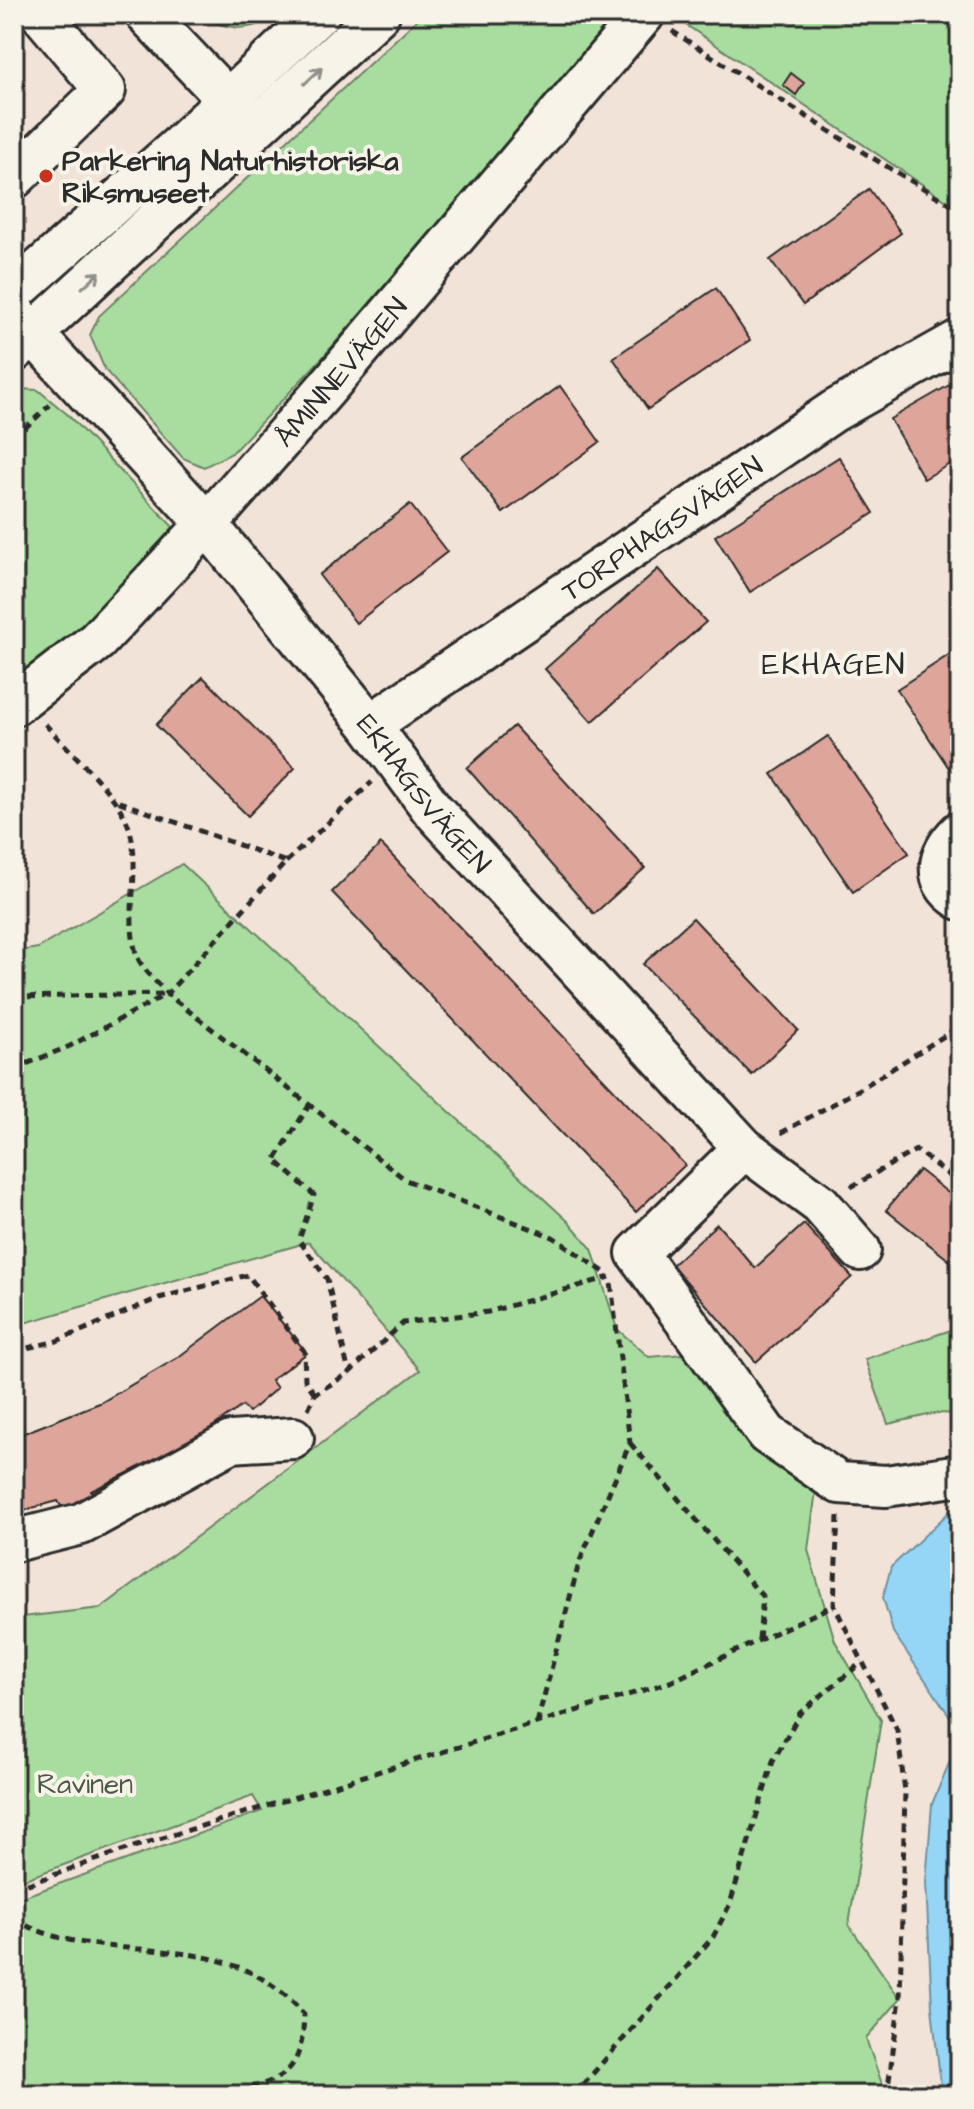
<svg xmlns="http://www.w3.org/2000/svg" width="974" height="2109" font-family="'Architects Daughter',sans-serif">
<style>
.green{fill:#a9dd9f;stroke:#6a8465;stroke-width:2}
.water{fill:#95d6f7;stroke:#6b92a5;stroke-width:2}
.building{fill:#dea59a;stroke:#2b2b2b;stroke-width:2}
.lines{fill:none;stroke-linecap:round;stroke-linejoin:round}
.minor-casing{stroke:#2b2b2b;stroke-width:46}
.path{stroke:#2b2b2b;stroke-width:5;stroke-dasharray:8 6;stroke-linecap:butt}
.minor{stroke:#f7f3e8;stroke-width:40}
.oneway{stroke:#918f8a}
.poi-dot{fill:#c8321e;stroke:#f7f3e8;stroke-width:3}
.labels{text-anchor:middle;stroke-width:8;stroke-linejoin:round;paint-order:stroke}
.poi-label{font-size:28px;font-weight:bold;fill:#2b2b2b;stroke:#f7f3e8;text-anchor:start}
.street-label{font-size:28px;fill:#2b2b2b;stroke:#f7f3e8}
.park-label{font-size:28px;fill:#4a5848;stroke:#f7f3e8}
.neighbourhood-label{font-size:30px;letter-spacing:2px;fill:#2b2b2b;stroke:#f7f3e8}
</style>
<rect width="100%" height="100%" fill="#f2e3d8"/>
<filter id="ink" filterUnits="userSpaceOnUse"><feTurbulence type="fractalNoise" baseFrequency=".0125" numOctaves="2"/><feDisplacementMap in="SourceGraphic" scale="16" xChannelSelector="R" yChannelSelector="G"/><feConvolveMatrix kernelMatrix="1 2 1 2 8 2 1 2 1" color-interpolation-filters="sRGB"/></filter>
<g filter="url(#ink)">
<path class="green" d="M196,14H275C250,36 223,28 196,14Z
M423,14H619L323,357L232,453L204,467L183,458L105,370L90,335L99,316Z
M675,14H960V210L673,16Z
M16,389L38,390L67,414L173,527L73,640L14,676V391Z
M182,864L570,1223L592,1249L617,1329L649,1357L684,1354L741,1427L784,1470L817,1483L808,1550L835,1641L881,1720L849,1925L900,1999L866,2039L886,2095H14V1900L262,1811L253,1796L14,1883V1618L101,1608L420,1370L309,1242L14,1326V952L38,948Z
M960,1327V1414L937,1413L888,1424L865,1359Z"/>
<path class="water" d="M960,1502V2095H942L932,2008L926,1882L932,1804L953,1754V1721L893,1632L883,1597L891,1567Z"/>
<path class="building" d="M791,73L804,83L796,95L783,85Z
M869,189L901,233L803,305L770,260Z
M716,288L750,340L648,409L613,358Z
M960,379V458L924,479L890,419Z
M560,386L600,442L503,513L462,457Z
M839,457L874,513L750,592L715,536Z
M410,504L447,552L356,623L319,575Z
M658,569L706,622L592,722L545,669Z
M952,653L960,666V785L897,689Z
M203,677L295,768L248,816L156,725Z
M514,726L645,868L594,914L467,768Z
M828,736L909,853L853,892L772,774Z
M381,844L685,1165L636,1212L332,892Z
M693,918L798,1030L752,1075L643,964Z
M919,1170L960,1202V1269L886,1210Z
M717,1224L755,1268L804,1224L852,1277L756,1362L672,1265Z
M260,1296L307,1353L271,1380L277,1388L249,1412L242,1406L191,1442L91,1491L93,1498L62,1508L58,1501L14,1513V1437L102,1402L177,1358Z"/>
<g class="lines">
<defs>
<g id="minor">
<path d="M146,14L247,120"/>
<path d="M14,178L105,90L41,14"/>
<path d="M14,292L178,147L319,14"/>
<path id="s1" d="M14,313L207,524L370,725L432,809L744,1148L820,1204L860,1250"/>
<path d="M14,351L379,14"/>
<path id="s2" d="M14,705L97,641L207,524L325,390L644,14"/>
<path id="s3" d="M370,725L834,411L960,340"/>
<path d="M960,832C939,852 930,881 960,899"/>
<path d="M744,1148L637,1253L767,1434L839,1483L886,1486L960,1475"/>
<path d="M14,1541L81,1524L231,1442L293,1438"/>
</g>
</defs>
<use href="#minor" class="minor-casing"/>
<path class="path" d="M672,31L861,151L960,210
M14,438L50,405
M45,724C68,750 114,791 127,822C144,864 123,913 137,956C142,969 158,983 167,994L406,1180L553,1237L607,1274
M286,862L372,782
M14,997L166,994
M14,1069L70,1046L167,994L286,862L114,800
M310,1104L275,1160L314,1195L299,1240L327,1279L349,1373
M781,1133L860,1089L960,1026
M851,1187L916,1150L960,1184
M14,1351L57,1341L159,1298L248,1275L304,1351L305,1380L315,1394
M308,1409L315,1394L349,1373L403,1323L488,1312L610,1277
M630,1443L763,1597L759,1639
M838,1516L834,1605L897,1730L905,1791L900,1999L887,2095
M537,1723L579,1563L630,1443L611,1282
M14,1889L130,1848L670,1682L834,1605
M14,1919C110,1974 220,1918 304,2014C303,2039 301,2067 275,2079C262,2086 248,2087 234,2095
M574,2095L713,1937L730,1904L773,1761L800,1713L862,1662"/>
<use href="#minor" class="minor"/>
</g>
<defs><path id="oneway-shaft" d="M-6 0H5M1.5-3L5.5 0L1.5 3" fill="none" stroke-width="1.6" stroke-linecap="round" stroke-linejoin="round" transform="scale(2)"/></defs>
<g class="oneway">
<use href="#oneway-shaft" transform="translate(313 76) rotate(-43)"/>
<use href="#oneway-shaft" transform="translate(91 280) rotate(-42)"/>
</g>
</g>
<circle class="poi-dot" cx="46" cy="176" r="8"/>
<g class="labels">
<g class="poi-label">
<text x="62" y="170">Parkering Naturhistoriska<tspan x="62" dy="32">Riksmuseet</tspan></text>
</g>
<g class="street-label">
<text dy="10" stroke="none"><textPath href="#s2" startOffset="468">ÅMINNEVÄGEN</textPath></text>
<text dy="10" stroke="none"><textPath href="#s3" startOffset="352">TORPHAGSVÄGEN</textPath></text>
<text dy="10" stroke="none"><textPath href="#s1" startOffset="632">EKHAGSVÄGEN</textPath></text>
</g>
<g class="park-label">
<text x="85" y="1793">Ravinen</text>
</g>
<g class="neighbourhood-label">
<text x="834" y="674">EKHAGEN</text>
</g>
</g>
<rect width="974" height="2109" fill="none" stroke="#f7f3e8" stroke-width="48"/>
<rect x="24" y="24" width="926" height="2061" fill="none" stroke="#2b2b2b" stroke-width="3" filter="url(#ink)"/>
</svg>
